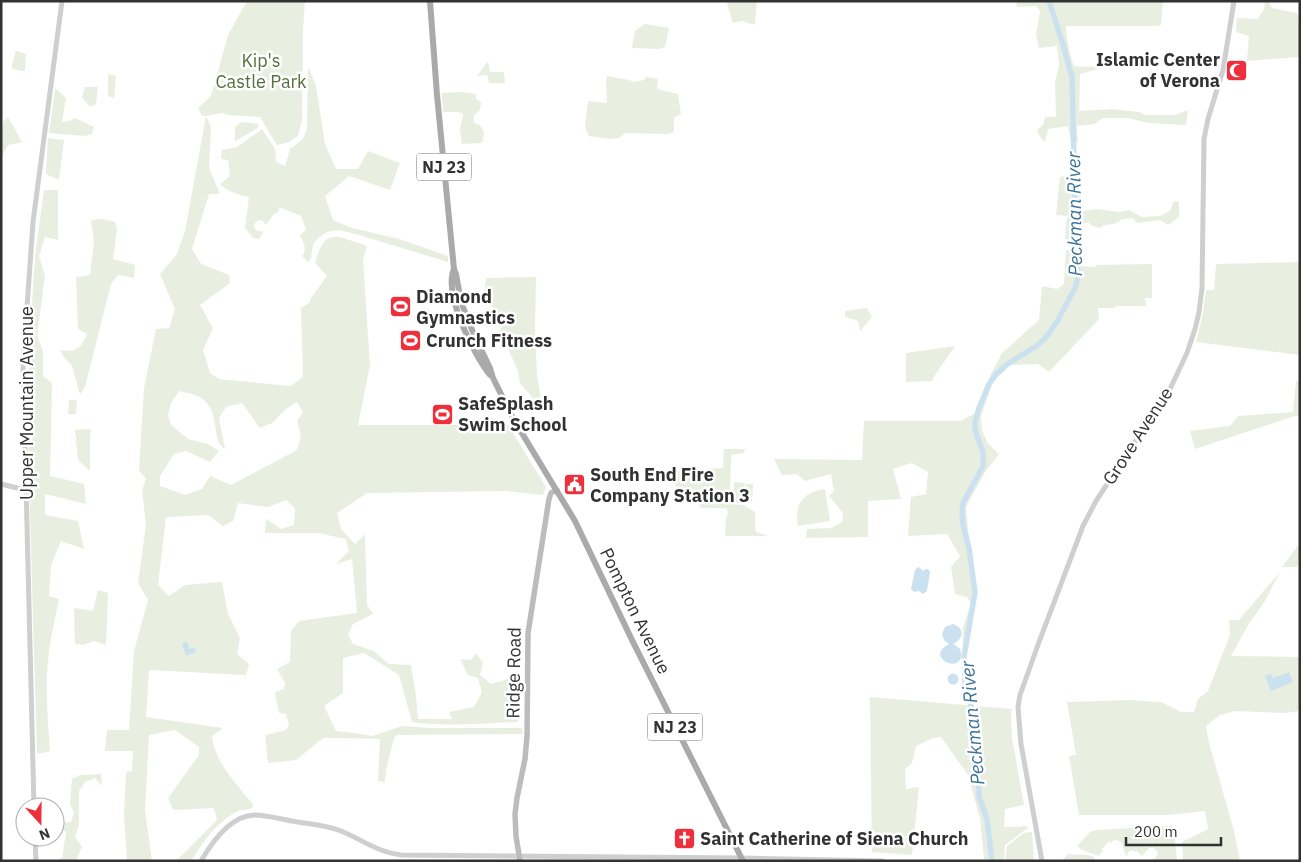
<svg xmlns="http://www.w3.org/2000/svg" width="1301" height="862" font-family="'IBM Plex Sans',sans-serif">
<style>
.green{fill:#e8efe0;fill-rule:evenodd}
.water{fill:#cce1ef}
.lines{fill:none;stroke-linecap:round;stroke-linejoin:round}
.river{stroke:#cce1ef;stroke-width:5.5}
.tertiary{stroke:#cfcfcf;stroke-width:5}
.secondary{stroke:#bcbcbc;stroke-width:5.5}
.primary{stroke:#aaa;stroke-width:6}
.labels{text-anchor:middle;stroke-width:5;stroke-linejoin:round;paint-order:stroke}
.shield{fill:#fff;stroke:#707070;stroke-width:1}
.shield-label{font-size:16px;font-weight:bold;fill:#323232}
.poi-label{font-size:18px;font-weight:bold;fill:#323232;stroke:#fff;text-anchor:start}
.park-label{font-size:18px;fill:#54703c;stroke:#fff}
.street-label{font-size:18px;fill:#323232;stroke:#fff}
.water-label{font-size:19px;font-style:italic;fill:#3b7399;stroke:#fff}
</style>
<rect width="100%" height="100%" fill="#fff"/>
<path class="green" d="M247,1H305L303,30L302,120L298,136L289,142L277,145L260,117L227,115L222,113L206,116L211,127L209,168L220,194H209L192,249L201,264L229,275L230,283L200,305L213,328L203,350L210,373L219,379L291,386L303,377L301,308L309,303L311,298L327,276L315,263C325,225 338,237 367,246L363,260L370,365L358,425H477L496,428L508,425L546,487L543,495L506,491L367,493L337,513L341,529L355,544L365,534L367,605L373,614L353,624L348,635L353,644L374,651L389,664L411,665L416,696L418,719H452L449,712L474,707L482,692L478,678L468,675L460,659L471,660L476,653L483,663L480,675L491,684L519,676L518,722C483,723 446,727 412,722L399,675L364,653L343,658V693L324,706L336,731L355,733L372,736L402,726L430,728H522L523,734L397,735L394,738L386,770L385,782L378,781L380,739L339,738H323L296,760L268,763L265,735L286,730L289,725L286,714L279,713L275,692L284,689L285,683L277,669L290,662L291,631L299,621L357,613L352,559L336,564L349,551L346,539L318,533H265L266,519L281,529L294,525L295,508L286,500L268,507L238,503L233,521L223,526L208,515L166,517L158,585L169,596L185,585L222,582L228,614L240,638L237,654L249,664L246,675L149,670L146,717L223,728L212,736C215,764 238,785 254,806C249,811 242,809 236,812C216,823 203,842 191,861H176L217,820L214,808L173,810L168,798L199,755V747L175,730L149,735L145,810L152,861H127L124,815L126,772L132,771L133,751H105L107,730H129L134,651L148,600L138,583L146,525L142,490L146,479L139,470L144,388L156,329L169,328L175,309L160,274L177,254L185,231L206,116H202L198,108L211,96L228,35ZM179,391C186,393 196,394 201,398C222,412 210,441 225,449L219,418L226,407L242,403L260,428L272,423L286,409L297,402L303,412L297,421L301,435L297,450L231,485L210,476L202,489L185,495L160,486V476L174,454L186,451L210,462L219,451L208,444L188,439L171,425L168,415L171,403Z
M729,1H757L755,25L742,21L733,23L727,4Z
M1016,1H1163L1161,25L1158,26H1066C1066,37 1070,55 1074,66C1089,68 1104,65 1119,66V67H1106L1080,74L1079,111L1112,109L1139,112L1145,115H1175L1188,110L1186,125L1148,123L1128,118H1103L1095,124L1077,126L1078,142H1071L1068,126L1048,129L1045,142L1040,137L1037,130L1043,125L1045,117H1056L1055,83L1059,65L1057,46L1039,48L1036,35L1040,11L1036,6L1017,7Z
M1265,1H1268L1272,8L1297,13L1300,23V57L1247,61L1249,36L1236,32L1237,18L1258,19L1264,9Z
M645,24L669,28L665,47L659,49L632,48L635,31Z
M16,51L26,54L25,71L16,70L11,68Z
M488,61L490,72H504L505,83H489L487,75L477,76Z
M308,66L316,86L325,144L336,169H358L368,151L400,163L390,190L349,176L325,196L333,220L352,228L399,239L448,256V262L359,235L339,230L327,232L318,238L313,245L311,258L308,262L302,256C308,249 303,242 300,235L306,230L301,216L279,207V211L273,215L266,225L262,220C251,220 252,233 262,231L263,233L259,239L253,238L245,228L249,197C237,195 229,192 220,184L230,176L228,160L221,159L222,150L237,147L262,129L275,149L276,162L285,166L290,149L303,139L307,128Z
M108,74L116,76L114,98L108,96Z
M607,76L629,80L634,82L644,80L646,77L658,79L657,89L678,94L681,114L674,117V132L668,134L626,133L618,138L610,139L589,136L585,127L588,101L607,103L606,81Z
M85,87H98L96,104L90,107L82,97Z
M55,88L66,98L62,122L69,121L75,118L94,127L92,134L84,136L49,133Z
M460,92L476,94V99L481,102C481,109 479,112 473,116L474,123L481,126L484,133L482,143L462,144L460,129L463,114L458,112H443L442,93Z
M8,117L22,142L8,145L2,156L1,131L3,122Z
M241,122L258,124V128L235,141V127Z
M48,138L64,140L59,180L46,174Z
M1070,150H1076L1077,158L1080,176L1081,211L1098,209L1119,212L1129,210L1142,217L1160,216L1170,211L1174,201L1179,202V217L1168,225L1160,220L1137,223L1133,218L1123,219L1114,224L1104,225L1100,228L1092,226L1088,222L1082,225L1080,236L1081,242H1065L1066,222L1068,216L1056,215L1060,177L1070,175Z
M44,190H58V240L45,237L39,256L45,276L37,336L43,351V376L52,383L50,476L84,484L86,504L45,494V515L78,521L84,549L61,541L51,565L49,596L59,599C55,619 50,640 48,661C45,690 48,721 50,751L37,754L28,446L29,351L35,256Z
M102,219L115,222L117,229L113,259L135,265L134,278L118,275L111,284L85,387L80,395L72,366L64,357L60,350L72,351L81,346L87,334L78,329L76,277L90,275L94,242L91,220Z
M1066,250H1080L1082,266L1096,267V265L1152,264V298H1145L1146,306H1115V308H1098L1099,319L1049,372L1038,364L1011,365L993,382L981,416L982,430L988,444L999,454L985,472L966,507L969,541L977,594L966,658L969,682L978,697L967,699L962,686L963,627L971,604L967,597L955,594L951,567L960,556L947,534L908,536L911,497L926,494L928,472L912,463L893,469L901,499L868,501V537L806,538L807,529L831,528L842,522L843,513L829,496L834,491L831,474L805,481L797,474L782,475L774,459L862,460L864,421H961L975,413L991,374L1002,353L1039,320L1042,286L1057,289L1064,284Z
M1300,262V355L1196,342L1203,313L1206,290H1214L1216,264Z
M536,277L535,329L537,376L543,410L520,383L518,371L507,346L496,336L505,323L484,296L486,278Z
M867,308L872,317L860,331L858,321L845,317V311Z
M955,346C948,358 938,368 932,381L906,382V353Z
M1296,381H1300V417L1295,416L1195,449L1190,431L1230,426L1238,416L1293,412Z
M69,400H77L76,414H68Z
M91,429L90,436V471L78,460L75,430Z
M724,449H745L744,453L731,455L730,495L732,504L744,505L755,512V527L756,532L769,536H725L726,520L728,512L726,508H701L690,493L682,494L665,472L723,468Z
M734,482L745,483L743,503H733Z
M746,484H753L752,502H745Z
M825,489L830,521L798,526C794,504 803,492 825,489Z
M1300,543V563L1297,567H1282Z
M1280,572L1265,601L1250,622L1231,656L1300,657V711L1284,713L1235,711L1220,715L1206,726L1209,743L1234,831L1240,861H1183L1182,842L1208,829L1205,811L1168,815H1079L1069,756L1076,755L1067,702L1129,700L1161,702L1181,712H1194L1198,699L1208,691L1230,635L1229,620H1239Z
M98,590L108,593L106,645L94,641L83,645L75,644L74,608L93,611Z
M870,697L1012,709L1011,712L1012,738L1024,805L1005,809L1004,827H1017L1027,826L1028,828L1005,845L1004,861H990L984,859L980,819L968,775L941,737L933,738L916,746L912,763L905,769L906,789L919,787L912,855L872,852Z
M101,774L102,786L95,778L85,782L79,791V824L75,837L82,847L76,861H53L62,858L66,833V831H55V823L71,822L74,813L70,804L72,779L80,775Z
M1172,826L1174,828L1177,861H1168L1166,859L1162,861H1152L1158,855L1157,854L1158,852L1152,847L1150,848H1149L1142,856L1136,851L1135,852L1133,850L1128,852L1127,856C1122,850 1125,840 1114,840L1111,843L1109,841L1102,849L1103,851L1099,856L1082,850L1077,846L1090,832L1097,830Z
M1032,832L1034,861H1005L1007,846L1024,833Z
M1068,854L1088,855L1094,857L1095,859L1094,861H1061Z"/>
<path class="water" d="M919,567L923,571L926,569H928L930,572L927,591L923,594L919,591L914,592L911,589L915,570L917,568Z
M953,624C965,628 964,639 953,644C957,646 961,648 961,653C963,676 923,657 949,644L944,640L942,634L945,627Z
M184,642H187L190,649L195,647L196,652L186,656L182,645Z
M1289,672L1293,682L1271,691L1265,676L1271,674L1273,678Z
M947.5 679a5.5 5.5 0 1 1 11 0a5.5 5.5 0 1 1-11 0Z"/>
<g class="lines">
<path class="river" d="M992,861L987,819L979,797L978,758L973,713L966,688L965,680L964,657L975,592L969,548L963,525L962,512L963,503L983,466V452L975,430V422L979,408L989,384L996,374L1006,365L1038,345L1048,335L1058,320L1076,286L1078,275L1076,247L1072,77L1062,41L1049,1"/>
<path class="tertiary" d="M1,484L25,490
M34,807L23,364L33,222L62,1
M35,837L36,861
M201,861C212,842 230,816 254,815C267,815 280,819 292,821C308,824 326,825 341,831C363,840 377,852 401,855L742,858L883,861
M1042,861L1021,744L1018,707L1020,695L1039,642L1083,526L1096,501L1170,389L1187,353L1195,329L1199,312L1202,288L1204,139L1208,119L1223,70L1234,1"/>
<path class="secondary" d="M520,861L516,836L515,814L517,798L525,759L527,736L528,633L549,499L551,493L557,490"/>
<path class="primary" d="M430,1L437,95L454,269L456,274L461,302L475,337L490,368L493,378L514,420L575,521L632,640L743,861
M454,269C443,294 474,355 490,375"/>
</g>
<defs>
<symbol id="mosque-square" viewBox="-11 -11 22 22"><rect x="-9" y="-9" width="18" height="18" rx="4" fill="#ed303c" stroke="#fff"/><path d="M3.5-4.9A6 6 0 1 0 3.5 4.9A5 5 0 1 1 3.5-4.9Z" fill="#fff"/></symbol>
<symbol id="stadium-square" viewBox="-11 -11 22 22"><rect x="-9" y="-9" width="18" height="18" rx="4" fill="#ed303c" stroke="#fff"/><path d="M0-5a6.5 5 0 1 0 0 10a6.5 5 0 1 0 0-10ZM-3.5-1.8h7v3.6h-7Z" fill="#fff"/></symbol>
<symbol id="civic-square" viewBox="-11 -11 22 22"><rect x="-9" y="-9" width="18" height="18" rx="4" fill="#ed303c" stroke="#fff"/><path d="M-.6-6.5H3V-4.5H.6V-3L4-1V1h2V6H-6V1h2V-1L-.6-3ZM-1.2 2.5V6h2.4V2.5Z" fill="#fff"/></symbol>
<symbol id="church-square" viewBox="-11 -11 22 22"><rect x="-9" y="-9" width="18" height="18" rx="4" fill="#ed303c" stroke="#fff"/><path d="M-1.2-6h2.4v3.5h3.3v2.4h-3.3V6h-2.4V-.1h-3.3v-2.4h3.3Z" fill="#fff"/></symbol>
</defs>
<g fill-rule="evenodd">
<use href="#mosque-square" x="1224" y="58" width="25" height="25"/>
<use href="#stadium-square" x="388" y="294" width="25" height="25"/>
<use href="#stadium-square" x="398" y="328" width="25" height="25"/>
<use href="#stadium-square" x="430" y="402" width="25" height="25"/>
<use href="#civic-square" x="562" y="472" width="25" height="25"/>
<use href="#church-square" x="672" y="826" width="25" height="25"/>
</g>
<g class="labels">
<g class="shield">
<rect x="416.5" y="153.5" width="55" height="27" rx="4"/>
<rect x="647.5" y="713.5" width="55" height="27" rx="4"/>
</g>
<g class="shield-label">
<text x="444" y="173">NJ 23</text>
<text x="675" y="733">NJ 23</text>
</g>
<g class="poi-label">
<text x="1220" y="66" text-anchor="end">Islamic Center<tspan x="1220" dy="21">of Verona</tspan></text>
<text x="416" y="303">Diamond<tspan x="416" dy="21">Gymnastics</tspan></text>
<text x="426" y="347">Crunch Fitness</text>
<text x="458" y="410">SafeSplash<tspan x="458" dy="21">Swim School</tspan></text>
<text x="590" y="481">South End Fire<tspan x="590" dy="21">Company Station 3</tspan></text>
<text x="700" y="845">Saint Catherine of Siena Church</text>
</g>
<g class="park-label">
<text x="261" y="67">Kip's<tspan x="261" dy="21">Castle Park</tspan></text>
</g>
<g class="street-label">
<text transform="translate(27 403) rotate(-90)" y="6">Upper Mountain Avenue</text>
<text transform="translate(1138 436) rotate(-57)" y="6">Grove Avenue</text>
<text transform="translate(635 611) rotate(64)" y="6">Pompton Avenue</text>
<text transform="translate(514 673) rotate(-89)" y="6">Ridge Road</text>
</g>
<g class="water-label">
<text transform="translate(1074 214) rotate(-91)" y="7">Peckman River</text>
<text transform="translate(972 723) rotate(-95)" y="7">Peckman River</text>
</g>
</g>
<rect width="1301" height="862" fill="none" stroke="#323232" stroke-width="5"/>
<g transform="translate(40 822) rotate(159)"><circle r="24" fill="#ffffff" stroke="#adadad"/>
<path d="M0-4L9 19L0 12L-9 19Z" fill="#ed303c"/>
<text y="-8" font-size="14" font-weight="bold" text-anchor="middle" fill="#323232">N</text>
</g>
<path d="M1126 837v8h95v-8" fill="none" stroke="#323232" stroke-width="2.5"/>
<text x="1134" y="837" font-size="15" fill="#323232" stroke="#ffffff" stroke-width="4" paint-order="stroke">200 m</text>
</svg>
